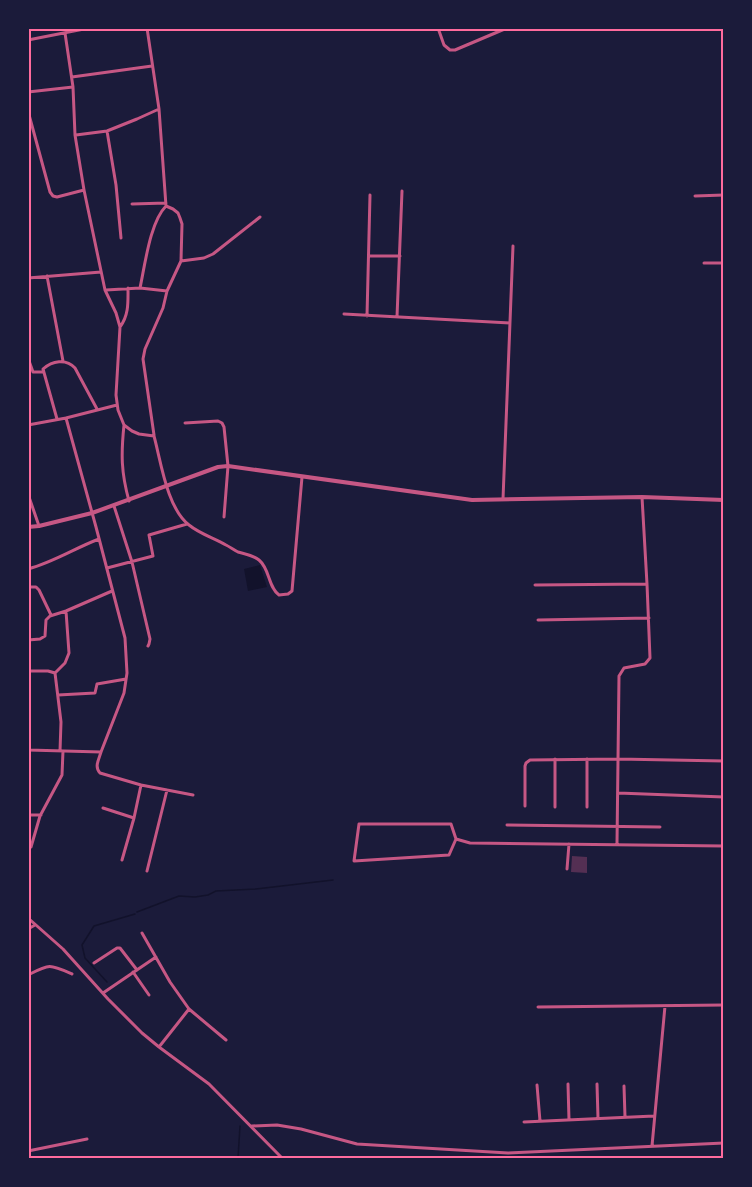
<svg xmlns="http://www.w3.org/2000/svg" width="752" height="1187" font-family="'PT Sans Narrow',sans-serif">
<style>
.water{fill:#12122b}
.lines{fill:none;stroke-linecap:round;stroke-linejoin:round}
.stream{stroke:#12122b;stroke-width:1.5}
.building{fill:#542f53}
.minor{stroke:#c65784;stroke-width:3}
.tertiary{stroke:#c65784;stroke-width:4}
.neatline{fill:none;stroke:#ff6b9d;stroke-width:2}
</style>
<rect width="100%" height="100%" fill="#1b1b3a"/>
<path class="water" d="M260,565L267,587L248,591L244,569Z"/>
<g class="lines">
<path class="stream" d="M137,912L179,896L195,897L208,895L216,891L256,889L333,880
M107,982L85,958L82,945L94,926L135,914
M238,1158L240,1126"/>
</g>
<path class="building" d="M572,856L587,857V873L571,872Z"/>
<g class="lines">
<path class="minor" d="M147,28L159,109L166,206L173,209L178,213L180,218L182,224L181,261L167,291L163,308L145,349L143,359L154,435
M438,28L444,45L450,50H455L507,28
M65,33L73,87L75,135L84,190L105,290L116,313L120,327L116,395L118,410L124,425L132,431L139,434L154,436C161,462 167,508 189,525C200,534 214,538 226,545C230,547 234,550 238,552C245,554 253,555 259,560C270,569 268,587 279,595L288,594L292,591L302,477
M28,40L89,28
M72,77L152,66
M28,92L73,87
M28,111L50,192L53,196L57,197L84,190
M107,131L116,185L121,238
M76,135L107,131L137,119L159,109
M695,196L724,195
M132,204L166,203
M369,256H400
M181,261L204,258L213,254L260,217
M704,263H724
M47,276L63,361
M28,278L101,272
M140,288L167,291
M106,290L140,288C145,265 150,222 166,206
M344,314L510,323
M367,316L370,195
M397,317L402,191
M120,327C129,315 128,302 128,288
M28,358L33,372H43
M57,419L43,369C52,361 66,358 75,368L97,409
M185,423L218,421L222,423L224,427L228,466L224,517
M28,425L66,418L117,405
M124,425C121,454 121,472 129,501
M28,494L39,526
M503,499L513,246
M114,506L132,562L150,639L149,644L148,646
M107,568L153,556L149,535L187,524
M28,569C54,562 75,548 99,539
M535,585L647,584
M28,587H36L39,590L51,615
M538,620L649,618
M28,640L40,639L45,636L46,620L50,616L66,611L112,591
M28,671H48L55,673L61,722L60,751
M55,673L65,663L69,653L66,611
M29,693V750
M58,695L95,693L97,684L126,679
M28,750L101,752L124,693L127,673L125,638L96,527L66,418
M101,752C99,759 94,767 100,773L141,785L134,818L103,808
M555,759V807
M587,759V807
M141,785L193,795
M618,793L724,797
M525,806V766L526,763L530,760L618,759L724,761
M28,815H41
M507,825L660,827
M456,839L449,855L354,861L359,824H451L456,839L470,843L724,846
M617,844L619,676L624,668L645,664L650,658L647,584L642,497
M31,847L40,816L62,775L63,751
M122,860L134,818
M567,869L569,844
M147,871L167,790
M28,918L63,949L108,999L142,1033L159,1047L209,1084L282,1158
M28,929L35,925
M142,933L170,982L189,1009L226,1040
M94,963L117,948H120L137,970
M133,972L149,995
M28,975C50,964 49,964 72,974
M103,993L156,957
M538,1007L724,1005
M159,1047L189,1009
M568,1084L569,1120
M597,1084L598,1118
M537,1085L540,1121
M624,1086L625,1117
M524,1122L654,1116
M252,1126L277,1125L301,1129L357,1144L508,1153L724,1143
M652,1146L665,1006
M28,1151L87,1139"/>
<path class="tertiary" d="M28,527L39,526L92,513L218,467L228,466L472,500L642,497L724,500"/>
</g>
<rect width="752" height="1187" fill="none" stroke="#1b1b3a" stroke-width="60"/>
<rect x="30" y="30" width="692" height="1127" class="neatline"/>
</svg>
